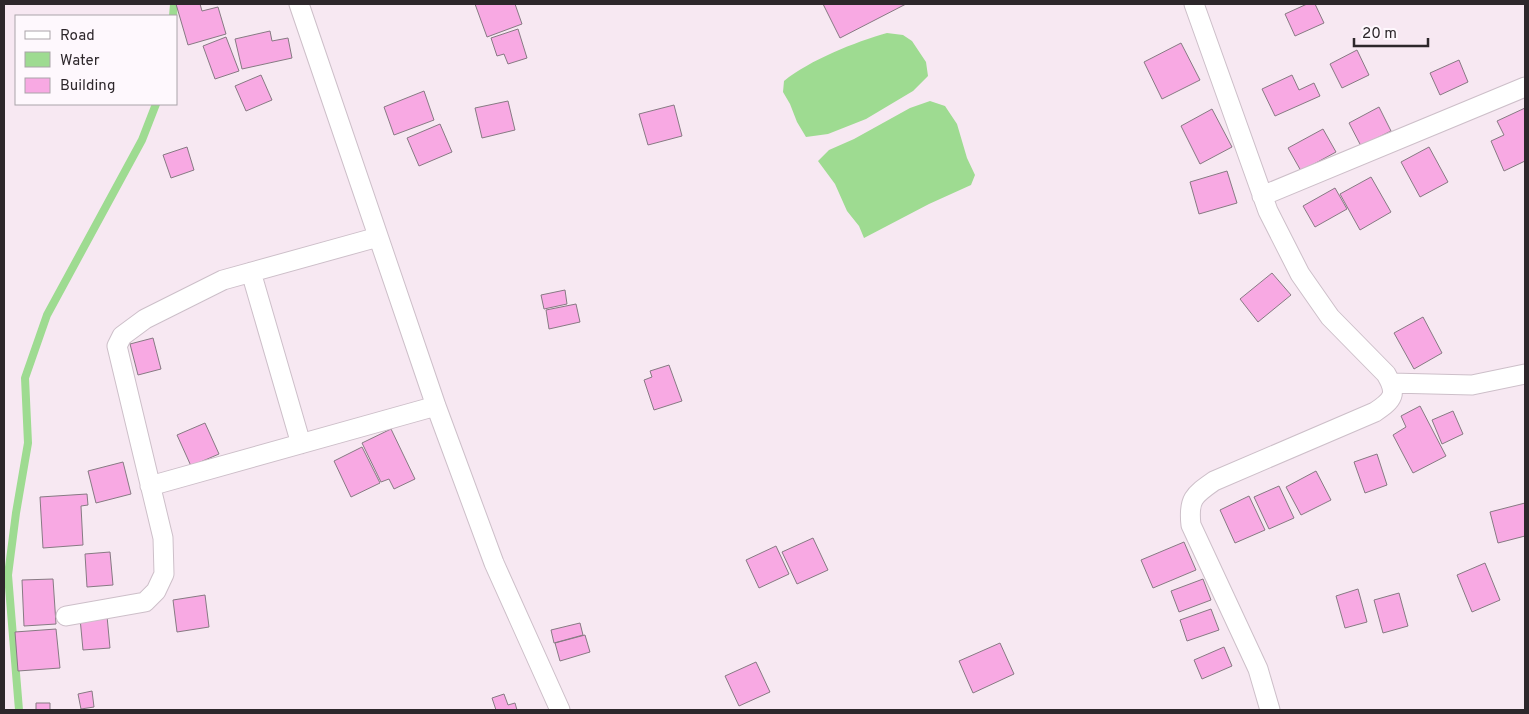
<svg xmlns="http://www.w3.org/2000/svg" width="1529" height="714" font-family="Overpass,sans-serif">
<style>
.water{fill:#9edb91}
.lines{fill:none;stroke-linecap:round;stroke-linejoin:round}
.stream{stroke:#9edb91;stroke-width:8}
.building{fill:#f8a9e3;stroke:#877a83}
.street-casing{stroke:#cdbfc9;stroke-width:21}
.street{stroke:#fff;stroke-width:19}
</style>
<rect width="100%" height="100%" fill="#f7e8f2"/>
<path class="water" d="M887,33L903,35L912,41L926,62L928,76L913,91L866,119L828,134L806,137L797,122L790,104L783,92L784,81C810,60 855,42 887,33Z
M930,101L945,106L957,124L967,158L975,175L971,185L929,204L864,238L859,226L847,211L835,184L818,161L829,150L854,139L910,108Z"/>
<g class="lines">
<path class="stream" d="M173,16L174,4
M19,710L8,575L16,513L28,443L25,378L47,315L142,140L156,104"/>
</g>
<path class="building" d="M176,4H200L202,11L218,7L226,34L188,45Z
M475,4H515L522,24L487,37Z
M823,4H906L840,38Z
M1307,4H1315L1324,23L1295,36L1285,14Z
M518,29L527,58L508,64L504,54L497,56L491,38Z
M270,31L272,41L288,38L292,58L242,69L235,39Z
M226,37L239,71L215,79L203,46Z
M1181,43L1200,80L1162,99L1144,62Z
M1357,50L1369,75L1342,88L1330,64Z
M1459,60L1468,82L1440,95L1430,73Z
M261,75L272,100L246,111L235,86Z
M1292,75L1299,90L1314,83L1320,96L1275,116L1262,89Z
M424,91L434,120L394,135L384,107Z
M508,101L515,130L482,138L475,108Z
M674,105L682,136L648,145L639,114Z
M1379,107L1391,131L1361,146L1349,123Z
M1525,108V161L1504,171L1491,141L1504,135L1497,121Z
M1212,109L1232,147L1200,164L1181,126Z
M440,124L452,152L419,166L407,138Z
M1323,129L1336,152L1301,171L1288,148Z
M187,147L194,170L171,178L163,155Z
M1429,147L1448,182L1420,197L1401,162Z
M1227,171L1237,203L1199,214L1190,182Z
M1371,177L1391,212L1360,230L1340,194Z
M1335,188L1347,209L1315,227L1303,206Z
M1272,273L1291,295L1258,322L1240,299Z
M565,290L567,304L544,309L541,295Z
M576,304L580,322L549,329L546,310Z
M1423,317L1442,353L1414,369L1394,333Z
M153,338L161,369L138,375L130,344Z
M669,365L682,401L654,410L644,380L652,377L650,371Z
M1420,406L1446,456L1413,473L1393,435L1406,427L1401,416Z
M1453,411L1463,434L1442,444L1432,420Z
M205,423L219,454L191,466L177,435Z
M391,429L415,479L394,489L389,479L381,482L362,443Z
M362,447L380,483L351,497L334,461Z
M1377,454L1387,485L1365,493L1354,462Z
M123,462L131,494L96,503L88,471Z
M1316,471L1331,500L1301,515L1286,487Z
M1279,486L1294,518L1269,529L1254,497Z
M87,494L88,505L81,506L83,545L43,548L40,497Z
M1249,496L1265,530L1235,543L1220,510Z
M1525,503V536L1498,543L1490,512Z
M813,538L828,570L797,584L782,552Z
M1184,542L1196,570L1153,588L1141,560Z
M776,546L789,574L759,588L746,560Z
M110,552L113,585L87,587L85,554Z
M1485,563L1500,600L1472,612L1457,575Z
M53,579L56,624L24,626L22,580Z
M1203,579L1211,600L1179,612L1171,591Z
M1358,589L1367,622L1345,628L1336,596Z
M1399,593L1408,626L1383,633L1374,600Z
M205,595L209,627L177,632L173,600Z
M1211,609L1219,630L1187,641L1180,620Z
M107,616L110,648L83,650L80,618Z
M580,623L583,635L554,643L551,630Z
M56,629L60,668L18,671L15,632Z
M585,635L590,652L560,661L555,643Z
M1000,643L1014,674L973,693L959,661Z
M1224,647L1232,666L1202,679L1194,660Z
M756,662L770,692L739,706L725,676Z
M92,691L94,707L81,709L78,694Z
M504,694L508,705L515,703L517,710H496L492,698Z
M36,703H50V710H36Z"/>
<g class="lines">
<defs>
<path id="street" d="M299,4L436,406L494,563L560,710
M1194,4L1268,211L1300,274L1330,317L1386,374C1398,394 1393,400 1375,412L1214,481C1194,495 1188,499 1191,525L1258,669L1270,710
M1262,196L1525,87
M251,272L301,444
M1391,383L1472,385L1525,374
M150,486L436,406
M66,616L145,602L156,591L164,574L163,538L117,346L122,336L145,319L223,280L378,237"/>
</defs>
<use href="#street" class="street-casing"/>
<use href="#street" class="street"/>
</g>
<rect width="1529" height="714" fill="none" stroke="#2d272b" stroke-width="10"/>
<rect x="15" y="15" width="162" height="90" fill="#fef8fd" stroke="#aaa4a9"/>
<rect x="25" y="31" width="25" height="8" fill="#ffffff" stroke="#aaa4a9"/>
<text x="60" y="40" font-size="15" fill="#2d272b">Road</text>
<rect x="25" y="52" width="25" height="15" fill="#9edb91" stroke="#aaa4a9"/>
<text x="60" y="65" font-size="15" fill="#2d272b">Water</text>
<rect x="25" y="78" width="25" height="15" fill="#f8a9e3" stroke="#aaa4a9"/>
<text x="60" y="90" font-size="15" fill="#2d272b">Building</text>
<path d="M1354 38v8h74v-8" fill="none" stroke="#2d272b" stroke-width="2.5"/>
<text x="1362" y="38" font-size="15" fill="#2d272b" stroke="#fef8fd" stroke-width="4" paint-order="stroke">20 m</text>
</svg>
